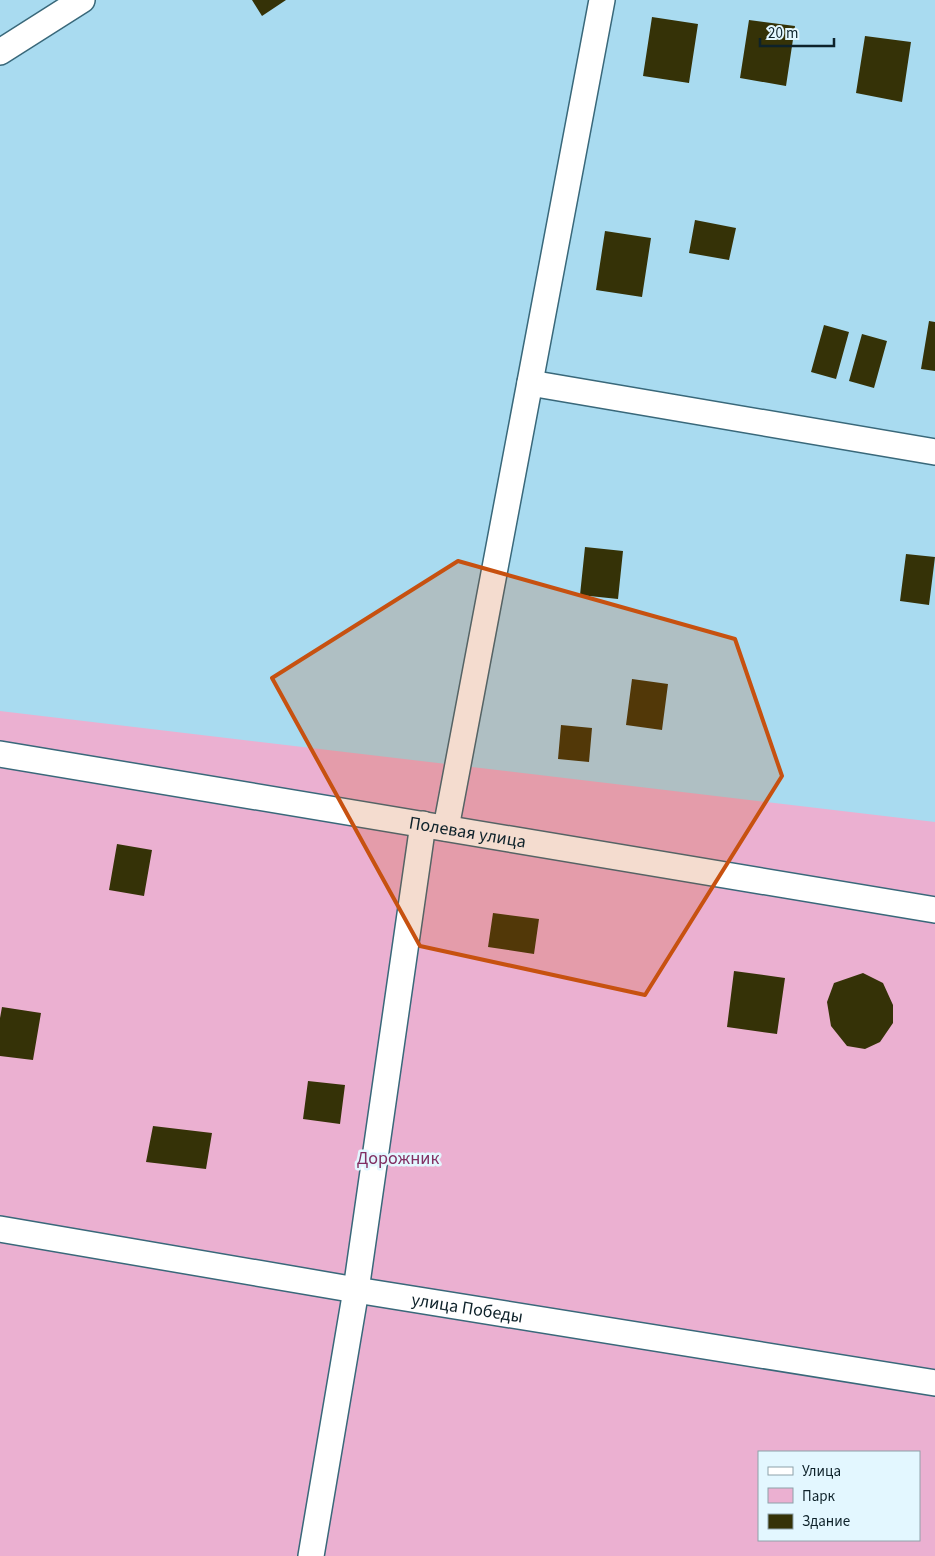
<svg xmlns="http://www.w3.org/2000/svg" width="935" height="1556" font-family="'Source Sans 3',sans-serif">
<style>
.green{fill:#ebb0d1;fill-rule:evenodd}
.building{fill:#353207}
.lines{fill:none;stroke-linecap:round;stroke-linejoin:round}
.street-casing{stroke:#39687a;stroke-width:28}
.street{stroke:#fff;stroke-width:25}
.marked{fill:#c75110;fill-opacity:0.2;stroke:#c75110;stroke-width:4;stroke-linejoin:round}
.labels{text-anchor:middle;stroke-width:5;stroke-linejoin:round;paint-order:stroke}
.street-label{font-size:18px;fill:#0e222a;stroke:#e3f7ff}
.park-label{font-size:18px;fill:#812f62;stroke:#e3f7ff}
</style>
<rect width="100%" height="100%" fill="#a9dbf0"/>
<path class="green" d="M0,711L935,822V1556H0ZM759,1452H919V1540H759Z"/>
<path class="building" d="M252,0H286L262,16Z
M652,17L698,24L689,83L643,76Z
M749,20L795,26L786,86L740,78Z
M865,36L911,42L902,102L856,93Z
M695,220L736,228L729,260L689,253Z
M605,231L651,238L642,297L596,290Z
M929,321L935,322V371L921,369Z
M824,325L849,332L836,379L811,372Z
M862,334L887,341L874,388L849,381Z
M585,547L623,551L618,599L580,595Z
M906,554L935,557L929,605L900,601Z
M632,679L668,684L662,730L626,725Z
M561,725L592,728L589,762L558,759Z
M117,844L152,850L144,896L109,890Z
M493,913L539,919L534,954L488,947Z
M734,971L785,978L777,1034L727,1027Z
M863,973L883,983L893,1005V1023L880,1042L865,1049L847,1046L831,1026L827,1002L834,983Z
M2,1007L41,1013L33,1060L0,1056V1018Z
M308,1081L345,1085L340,1124L303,1119Z
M153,1126L212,1133L206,1169L146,1162Z"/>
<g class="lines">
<defs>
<g id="street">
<path d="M0,52L82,0"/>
<path d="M530,383L935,452"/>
<path id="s1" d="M0,754L935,910"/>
<path d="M446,828L602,0"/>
<path id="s2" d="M0,1229L356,1290L935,1383"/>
<path d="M311,1556L356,1290L423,824"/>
</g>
</defs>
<use href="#street" class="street-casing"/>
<use href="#street" class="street"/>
</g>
<path class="marked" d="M458,561L735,639L782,776L645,995L420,946L272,678Z"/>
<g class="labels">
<g class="street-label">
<text dy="6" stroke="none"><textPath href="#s1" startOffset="474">Полевая улица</textPath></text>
<text dy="6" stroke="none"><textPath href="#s2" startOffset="474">улица Победы</textPath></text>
</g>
<g class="park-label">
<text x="398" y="1164">Дорожник</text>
</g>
</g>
<rect x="758" y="1451" width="162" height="90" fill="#e3f7ff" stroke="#8ea2aa"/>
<rect x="768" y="1467" width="25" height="8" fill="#ffffff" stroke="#8ea2aa"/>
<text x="802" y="1476" font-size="15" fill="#0e222a">Улица</text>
<rect x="768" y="1488" width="25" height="15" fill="#ebb0d1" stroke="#8ea2aa"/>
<text x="802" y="1501" font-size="15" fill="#0e222a">Парк</text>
<rect x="768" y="1514" width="25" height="15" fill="#353207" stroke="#8ea2aa"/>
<text x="802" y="1526" font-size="15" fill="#0e222a">Здание</text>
<path d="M760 38v8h74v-8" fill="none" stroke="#0e222a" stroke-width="2.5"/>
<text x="768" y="38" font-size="15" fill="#0e222a" stroke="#e3f7ff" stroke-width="4" paint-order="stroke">20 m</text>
</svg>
